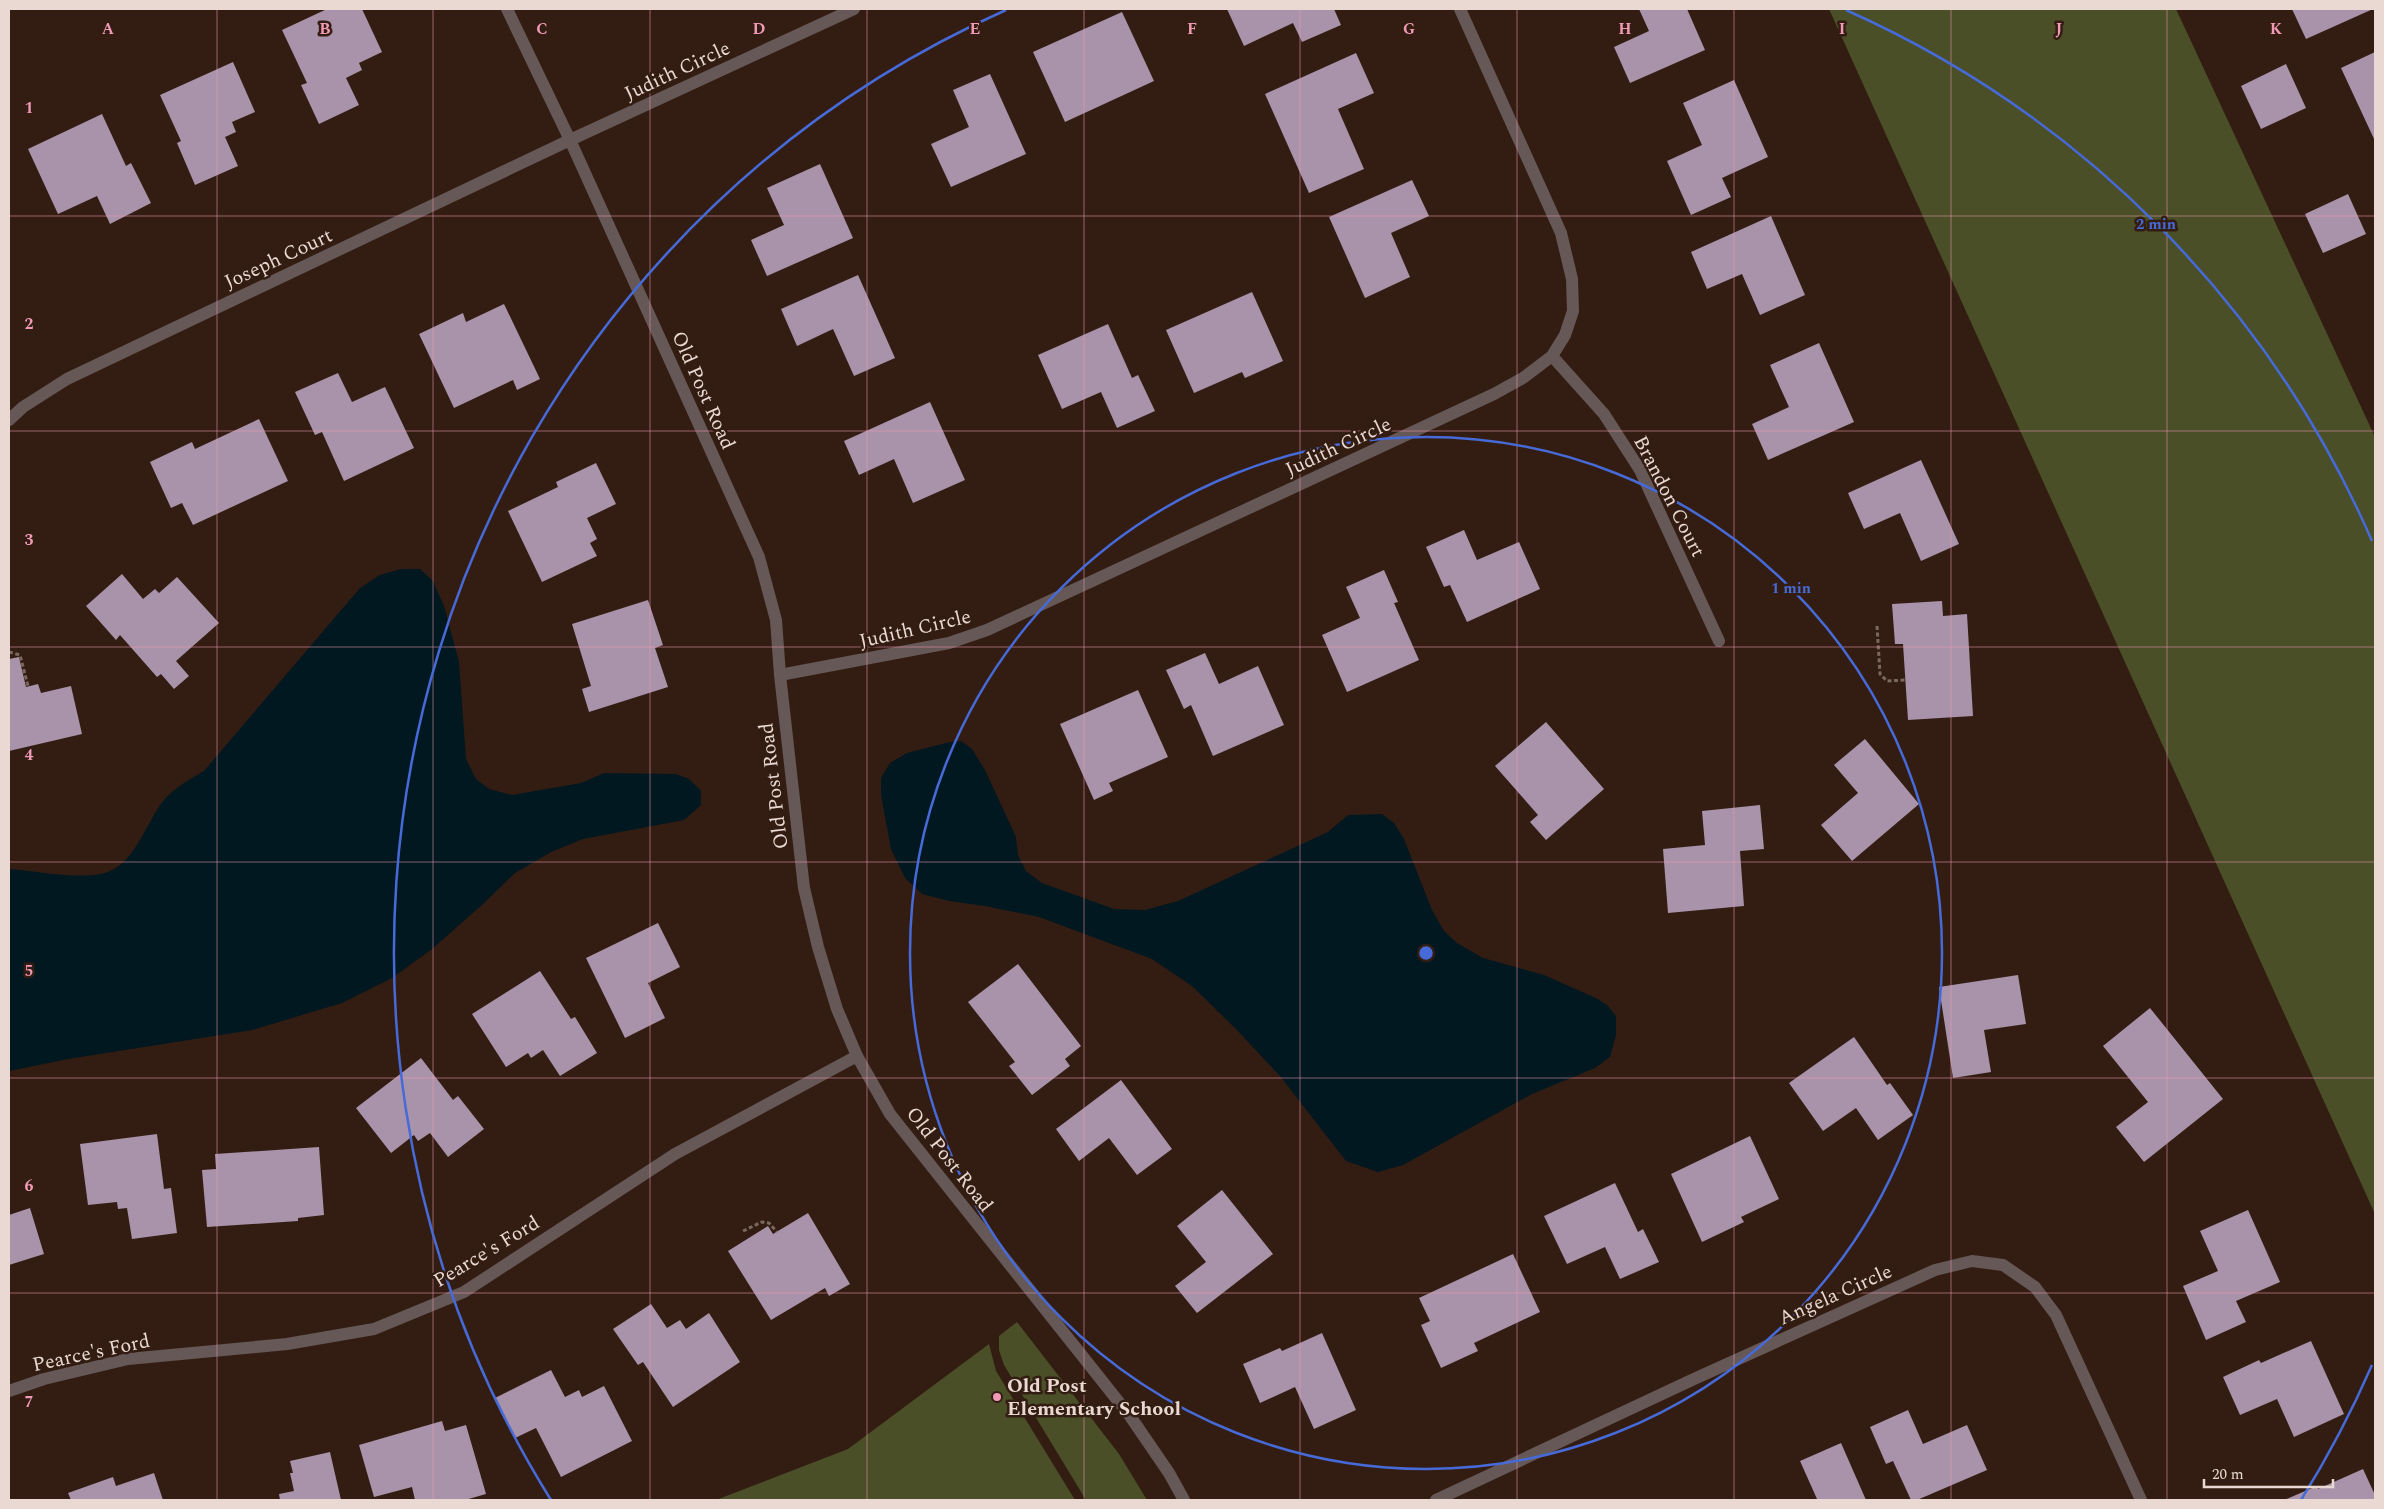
<svg xmlns="http://www.w3.org/2000/svg" width="2384" height="1509" font-family="Spectral,serif">
<style>
.green{fill:#4a4f27}
.water{fill:#011821}
.building{fill:#a893aa}
.lines{fill:none;stroke-linecap:round;stroke-linejoin:round}
.path{stroke:#7b685e;stroke-width:3;stroke-dasharray:4 2.5;stroke-linecap:butt}
.minor{stroke:#655856;stroke-width:12}
.grid{fill:none;stroke:#f09ab5;stroke-width:1;stroke-opacity:0.55}
.ring{fill:none;stroke:#466ad7;stroke-width:2.5}
.poi-dot{fill:#f09ab5;stroke:#331d12;stroke-width:2}
.labels{text-anchor:middle;stroke-width:5;stroke-linejoin:round;paint-order:stroke}
.street-label{font-size:20px;fill:#e9d9d2;stroke:#331d12}
.poi-label{font-size:20px;font-weight:bold;fill:#e9d9d2;stroke:#331d12;text-anchor:start}
.grid-label{font-size:16px;text-anchor:middle;font-weight:bold;fill:#f09ab5;stroke:#331d12;stroke-width:5;stroke-linejoin:round;paint-order:stroke}
.centre{fill:#466ad7;stroke:#331d12;stroke-width:2.5}
.ring-label{font-size:15px;text-anchor:middle;font-weight:bold;fill:#466ad7;stroke:#331d12;stroke-width:5;stroke-linejoin:round;paint-order:stroke}
</style>
<rect width="100%" height="100%" fill="#331d12"/>
<path class="green" d="M1829,9H2176L2375,437V1214Z
M1017,1322L1119,1454L1147,1500H1086L1004,1365L999,1350V1336Z
M989,1344L996,1371L1075,1500H716L848,1449Z"/>
<path class="water" d="M401,569H420L433,581L444,606L459,662L466,759L476,779L489,789L512,795L581,783L604,773L676,774L689,779L701,791V805L684,820L583,839L551,852L515,873L483,904L432,949L392,978L342,1003L252,1030L68,1059L9,1071V869C38,871 72,879 101,874C135,867 144,825 164,800C174,788 190,779 204,771L360,588L380,575Z
M961,741L972,749L985,770L1016,837L1018,855L1026,871L1042,883L1114,909L1145,910L1178,901L1328,832L1348,815L1382,814L1394,823L1404,839L1432,910L1444,931L1457,943L1483,958L1544,975L1598,999L1608,1006L1616,1016V1035L1610,1057L1595,1068L1532,1094L1403,1165L1378,1172L1346,1161L1280,1076L1236,1029L1192,986L1152,959L1039,917L985,906L949,901L922,894L905,878L891,849L881,795V778L890,763L907,753L950,742Z"/>
<path class="building" d="M327,9H362L382,52L359,63L362,70L346,78L359,105L319,124L301,85L307,83L282,30Z
M1227,9H1334L1341,25L1302,42L1293,23L1244,46Z
M1639,9H1687L1705,50L1630,83L1614,47L1649,31Z
M2292,9H2373L2306,39Z
M1122,12L1154,81L1065,122L1033,52Z
M2375,52V141L2341,68Z
M1356,53L1374,93L1338,109L1364,169L1309,193L1265,94Z
M233,62L255,112L232,122L236,132L225,137L238,166L195,185L177,143L181,141L160,95Z
M2286,64L2306,108L2261,129L2241,86Z
M990,74L1026,154L951,187L931,144L969,127L953,90Z
M1734,80L1768,157L1722,178L1731,197L1691,215L1667,161L1702,145L1683,103Z
M102,114L126,166L131,163L151,203L110,224L97,196L58,214L28,149Z
M820,164L853,238L767,276L751,240L784,225L767,188Z
M1412,180L1429,216L1391,233L1410,277L1365,298L1329,217Z
M2348,194L2366,234L2323,253L2305,214Z
M1771,216L1805,295L1760,315L1742,274L1707,289L1691,252Z
M858,275L895,358L854,376L833,329L797,346L781,309Z
M1252,292L1283,361L1245,378L1242,372L1194,393L1166,330Z
M504,304L540,379L517,390L513,380L454,408L419,334L463,313L466,322Z
M1108,324L1132,378L1138,375L1155,411L1117,428L1101,392L1062,409L1038,355Z
M1819,343L1854,422L1768,460L1752,424L1789,407L1770,365Z
M338,373L352,402L385,387L414,448L344,481L322,432L315,435L295,392Z
M930,402L965,480L913,503L894,459L859,475L844,441Z
M259,419L288,481L193,525L182,503L171,508L150,462L192,442L195,449Z
M1921,460L1959,544L1921,561L1900,513L1864,529L1848,493Z
M596,463L616,504L587,518L597,539L590,543L597,556L542,582L508,511L558,487L556,482Z
M1464,530L1477,560L1519,542L1540,589L1467,622L1450,585L1444,587L1426,547Z
M1384,570L1398,602L1394,603L1419,660L1347,692L1322,635L1360,618L1346,587Z
M122,574L143,599L155,589L159,593L177,577L219,623L176,661L189,676L174,689L161,674L157,677L120,635L116,640L86,606Z
M648,600L663,645L655,648L668,687L589,712L582,689L591,686L572,624Z
M1942,601L1943,616L1967,614L1973,716L1908,720L1903,644H1895L1892,604Z
M1205,653L1219,684L1258,666L1284,725L1213,756L1191,705L1184,709L1166,670Z
M19,657L26,687L38,684L41,693L71,686L82,734L9,751V659Z
M1138,690L1168,757L1109,783L1113,791L1094,800L1060,724Z
M1546,722L1604,789L1546,840L1530,822L1538,815L1495,766Z
M1865,739L1919,804L1852,861L1821,825L1858,793L1834,765Z
M1760,805L1764,849L1740,851L1744,906L1668,913L1663,849L1705,845L1702,811Z
M658,923L680,967L648,983L665,1018L625,1038L586,958Z
M1018,964L1081,1046L1065,1059L1070,1066L1032,1095L1009,1066L1015,1062L968,1002Z
M540,971L571,1019L575,1017L597,1053L560,1076L543,1050L531,1058L528,1053L506,1067L472,1014Z
M2018,975L2026,1024L1984,1030L1991,1072L1953,1078L1939,987Z
M2150,1008L2223,1099L2144,1162L2116,1127L2148,1102L2103,1046Z
M1854,1037L1887,1085L1890,1083L1913,1115L1878,1140L1856,1108L1823,1131L1789,1083Z
M421,1058L453,1100L458,1096L484,1129L448,1157L430,1133L418,1141L414,1135L391,1153L356,1108Z
M1121,1080L1172,1149L1137,1175L1109,1138L1079,1161L1056,1129Z
M157,1134L164,1189L171,1188L177,1233L132,1239L127,1208L118,1209L117,1202L88,1205L80,1144Z
M1750,1136L1779,1199L1741,1217L1744,1222L1702,1242L1671,1174Z
M319,1147L324,1215L298,1218V1221L207,1227L202,1170L216,1169L215,1154Z
M1615,1183L1638,1232L1643,1229L1659,1262L1620,1279L1605,1247L1567,1264L1544,1216Z
M1222,1190L1273,1254L1197,1313L1175,1286L1206,1262L1177,1226Z
M30,1208L44,1254L9,1265V1215Z
M2248,1210L2280,1282L2236,1301L2246,1322L2206,1340L2183,1286L2218,1271L2200,1231Z
M808,1213L850,1284L829,1296L825,1288L771,1320L728,1251L768,1226L773,1234Z
M1513,1254L1540,1312L1474,1343L1478,1351L1441,1368L1421,1325L1430,1321L1419,1298Z
M651,1304L667,1328L680,1320L686,1329L709,1313L740,1362L673,1407L643,1362L638,1365L613,1329Z
M1322,1333L1356,1410L1314,1429L1295,1387L1260,1403L1243,1364L1280,1348L1282,1351Z
M2311,1341L2344,1414L2294,1437L2277,1399L2240,1415L2223,1377L2259,1360L2261,1363Z
M551,1370L565,1397L579,1390L582,1397L604,1386L632,1441L561,1477L536,1428L515,1438L495,1398Z
M1908,1410L1923,1444L1967,1425L1987,1470L1917,1500H1911L1893,1461L1886,1464L1870,1427Z
M442,1421L445,1431L466,1425L486,1494L465,1500H415L412,1487L374,1497L359,1445Z
M1841,1443L1866,1500H1813L1817,1499L1800,1461Z
M330,1452L341,1500H280L279,1494L294,1491L290,1473H293L290,1461Z
M2363,1469L2375,1495V1500H2284L2317,1486L2318,1489Z
M154,1473L163,1500H71L68,1493L113,1477L116,1486Z"/>
<g class="lines">
<path class="path" d="M1877,626L1880,674L1887,681L1905,680
M9,652L20,655L28,686
M743,1231L762,1222L769,1223L777,1232"/>
<path class="minor" d="M507,9L570,140L759,557L776,620L780,675L804,888L818,947L837,1009L857,1056L890,1114L1130,1416L1169,1473L1184,1500
M1552,356L1604,414L1640,470L1719,641
M9,420L23,407L67,379L570,140L854,9
M780,675L949,643L987,630L1494,394L1523,378L1552,356L1565,335L1573,311L1572,279L1561,233L1460,9
M9,1391L44,1379L128,1359L287,1344L374,1329L464,1292L675,1154L857,1056
M1436,1500L1694,1379L1935,1270L1972,1261L2003,1265L2035,1287L2056,1315L2141,1500"/>
</g>
<path class="grid" d="M217,9V1500M433,9V1500M650,9V1500M867,9V1500M1084,9V1500M1300,9V1500M1517,9V1500M1734,9V1500M1951,9V1500M2167,9V1500M9,216H2375M9,431H2375M9,647H2375M9,862H2375M9,1078H2375M9,1293H2375"/>
<g class="ring">
<circle cx="1426" cy="953" r="516"/>
<path d="M2372 1365A1032 1032 0 0 1 2301 1500M551 1500A1032 1032 0 0 1 1006 10M1846 10A1032 1032 0 0 1 2372 541"/>
</g>
<circle class="poi-dot" cx="997" cy="1397" r="5"/>
<g class="labels">
<g class="street-label">
<text transform="translate(677 70) rotate(-25)" y="7">Judith Circle</text>
<text transform="translate(278 258) rotate(-25)" y="7">Joseph Court</text>
<text transform="translate(704 390) rotate(66)" y="7">Old Post Road</text>
<text transform="translate(1338 446) rotate(-25)" y="7">Judith Circle</text>
<text transform="translate(1670 496) rotate(63)" y="7">Brandon Court</text>
<text transform="translate(915 628) rotate(-13)" y="7">Judith Circle</text>
<text transform="translate(773 786) rotate(-97)" y="7">Old Post Road</text>
<text transform="translate(950 1159) rotate(52)" y="7">Old Post Road</text>
<text transform="translate(486 1251) rotate(-31)" y="7">Pearce's Ford</text>
<text transform="translate(1835 1294) rotate(-24)" y="7">Angela Circle</text>
<text transform="translate(91 1352) rotate(-12)" y="7">Pearce's Ford</text>
</g>
<g class="poi-label">
<text x="1007" y="1392">Old Post<tspan x="1007" dy="23">Elementary School</tspan></text>
</g>
</g>
<g class="grid-label">
<text x="108" y="34">A</text>
<text x="325" y="34">B</text>
<text x="542" y="34">C</text>
<text x="759" y="34">D</text>
<text x="975" y="34">E</text>
<text x="1192" y="34">F</text>
<text x="1409" y="34">G</text>
<text x="1625" y="34">H</text>
<text x="1842" y="34">I</text>
<text x="2059" y="34">J</text>
<text x="2276" y="34">K</text>
<text x="29" y="113">1</text>
<text x="29" y="329">2</text>
<text x="29" y="545">3</text>
<text x="29" y="760">4</text>
<text x="29" y="976">5</text>
<text x="29" y="1191">6</text>
<text x="29" y="1407">7</text>
</g>
<circle cx="1426" cy="953" r="8" class="centre"/>
<g class="ring-label">
<text x="2156" y="229">2 min</text>
<text x="1791" y="593">1 min</text>
</g>
<rect width="2384" height="1509" fill="none" stroke="#e9d9d2" stroke-width="20"/>
<path d="M2204 1479v8h129v-8" fill="none" stroke="#e9d9d2" stroke-width="2.5"/>
<text x="2212" y="1479" font-size="15" fill="#e9d9d2" stroke="#331d12" stroke-width="4" paint-order="stroke">20 m</text>
</svg>
